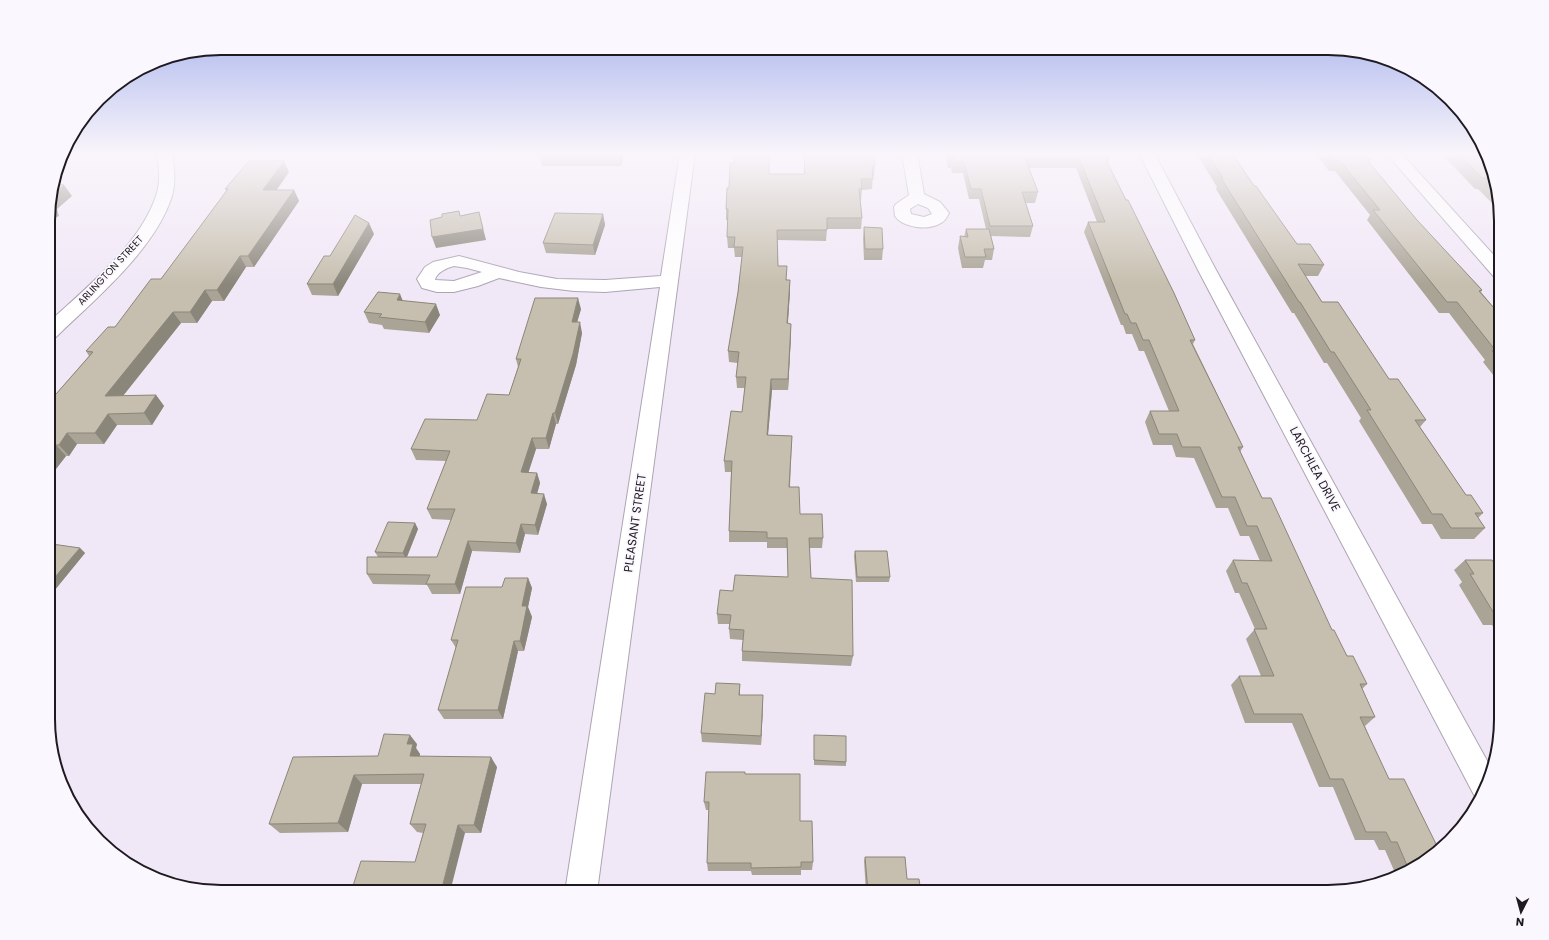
<svg xmlns="http://www.w3.org/2000/svg" width="1549" height="940" font-family="Poppins,sans-serif">
<style>
.lines{fill:none;stroke-linecap:round;stroke-linejoin:round}
.street-casing{stroke:#ada4b2;stroke-width:2}
.street{fill:#fff;fill-rule:evenodd}
.wall{fill:#aaa496}
.shaded-wall{fill:#8b867a}
.building{fill:#c6bfaf;stroke:#8b867a}
.labels{text-anchor:middle;stroke-width:3.5;stroke-linejoin:round;paint-order:stroke}
.far-street-label{font-size:10px;fill:#1e1a1f;stroke:#fbf7fe}
.street-label{font-size:12px;fill:#1e1a1f;stroke:#fbf7fe}
.rim{fill:none;stroke:#1e1a1f;stroke-width:2}
</style>
<rect width="100%" height="100%" fill="#f1e8f7"/>
<g class="lines">
<defs>
<path id="street" d="M157,153H172C174,167 176,182 172,196C155,250 95,299 56,337L49,339V322C87,287 139,246 156,196C161,182 159,167 157,153Z
M680,153H695L597,892H565L660,287L605,292L574,291L541,287L499,278L478,286L454,292H437L422,288L417,279L425,267L433,262L459,256L519,272L557,279L605,280L661,276ZM454,266L467,268L482,272L454,281L435,280C436,273 446,268 454,266Z
M902,153H917L924,194L940,202L949,213C947,217 945,221 941,223C929,231 903,228 895,216L894,207L896,204L909,195ZM918,204L928,208L932,214L924,217L911,214L910,209Z
M1139,153H1154L1216,270L1490,766L1480,798L1474,795L1198,270Z
M1386,153H1401L1501,263V279L1495,278Z"/>
</defs>
<use href="#street" class="street-casing"/>
<use href="#street" class="street"/>
</g>
<path class="wall" d="M541,153H624L621,166H542L540,156Z
M804,153H873L875,166L874,176H873L872,189L862,190L861,200H860L862,218L861,229H827L826,241L777,240L778,266L787,280L790,291L788,323L791,335L788,390H772L768,435L792,436L790,487L800,514L823,538L822,548H809L811,578L853,656L851,666L742,661V651L743,640L730,639L729,629L730,624H718L717,614L733,591L788,577L787,548H767V542H729V531L731,472H725L724,461L742,412L745,388H737L736,377L738,363L729,362L728,351L738,292L742,257H735L734,248H728L727,237L728,220H726V209L729,188L804,174Z
M945,153H1107L1109,158L1108,163L1195,340L1193,344L1243,447L1240,452L1262,498L1332,630L1347,656L1367,684L1362,689L1375,717L1365,726L1415,869L1396,875L1385,850H1379L1374,840H1355L1333,787H1319L1292,723H1245L1231,685L1239,676H1261L1246,639L1255,629L1239,593H1235L1226,571L1233,560L1260,561L1249,536H1240L1228,508H1216L1194,458L1176,457L1172,445H1153L1145,422L1150,411H1169L1144,351H1139L1132,334H1126L1123,325H1121L1084,232L1088,222H1097L1076,168H1029L1038,192L1035,203H1026L1033,226L1030,237L991,236L994,249L992,260H985L983,268H962L958,248L960,236L964,237L966,229H986L979,199H969L963,173H952L951,168H948Z
M1196,153H1233L1254,186L1297,244L1324,265L1318,276H1305L1322,302L1389,379L1426,420L1420,427L1466,495L1483,513L1478,518L1485,528L1474,539H1441L1432,524H1422L1359,421L1361,418L1327,363H1324L1294,313H1292L1216,189L1217,187Z
M1315,153H1364L1370,160L1369,162L1417,220L1482,290L1481,292L1501,316V385L1483,362L1485,360L1449,313H1439L1367,220L1370,215L1335,171H1329Z
M1441,153H1483L1501,209V212L1478,189H1475Z
M289,172L276,190H294L299,201L254,267H246L224,301H212L197,323H181L123,396L156,395L164,406L152,425H117L104,444H77L69,456H66L49,478V402L89,356L86,351L115,327L161,279L226,191L225,189Z
M603,214L605,225L595,255L546,253L543,243Z
M864,227L883,249L882,260H864L863,238Z
M374,234L338,296L312,295L307,284L330,256Z
M403,301L440,315L429,333L384,329L382,325L369,323L364,312Z
M581,309L577,322L582,333L576,365L558,424H556L549,449H536L528,473H537L540,483L537,494L547,504L538,535L525,534L520,553L472,551L460,594H432L427,585L373,584L367,574L378,557L375,552L415,523L418,529L407,557H437L451,520L432,519L427,509L446,461L416,460L411,449L477,420L509,395L518,367L516,359Z
M49,546L80,548L85,553L54,591L49,590Z
M855,551L890,577L889,582H856L854,556Z
M1465,560L1501,574V639L1492,625H1483L1459,585L1462,582L1454,570Z
M528,578L532,588L528,607L532,617L524,651H518L503,719H444L438,710L456,648L451,640L502,587Z
M740,684V695L763,705L761,745L702,742L701,733L715,694Z
M814,735L846,762V766L814,765Z
M417,744L416,748L420,754V756L497,767L481,833H465L415,862L423,833L417,832L410,824L421,784H362L348,832L280,833L269,824L378,756Z
M745,774L800,821L813,862L812,870H801V875H752L751,871H708L707,863L709,810H706L704,802Z
M865,857L907,879L921,892H866L864,861Z"/>
<path class="shaded-wall" d="M620,153H624L621,166L619,157Z
M284,161L289,172L269,201L263,190Z
M64,185L72,196L57,209L59,216L49,220L50,198Z
M294,190L299,201L254,267L248,256Z
M479,212L486,240L436,248L432,237Z
M603,214L605,225L595,255L593,245Z
M369,223L374,234L338,296L333,284Z
M240,256L246,267L224,301L217,290Z
M790,280V291L787,334V323Z
M205,290L212,301L197,323L190,312Z
M400,294L405,306L397,300Z
M578,298L581,309L574,333L572,322Z
M436,304L440,315L429,333L425,322Z
M173,312L181,323L114,407L105,396Z
M580,322L582,333L576,365L558,424L555,413Z
M791,324V335L788,390V379Z
M771,379L772,390L767,446V435Z
M156,395L164,406L152,425L144,413Z
M553,413L556,424L549,449L546,438Z
M108,414L117,425L104,444L95,433Z
M67,433L77,444L69,456L59,445Z
M532,438L536,449L525,483L521,472Z
M56,445L66,456L49,478V453Z
M537,473L540,483L534,504L531,493Z
M544,494L547,504L538,535L535,525Z
M415,523L418,529L406,559L403,553Z
M521,524L525,534L520,553L516,543Z
M468,541L472,551L460,594L455,584Z
M80,548L85,553L54,591L49,587V584Z
M528,578L532,588L528,607L532,617L524,651L520,641L522,606Z
M514,641L518,651L503,719L498,710Z
M740,684V693L739,704V695Z
M763,695V705L761,745V736Z
M410,735L417,744L416,748L420,754L417,766L410,756L407,744Z
M491,757L497,767L481,833L474,825Z
M354,775L362,784L348,832L338,823Z
M458,825L465,833L450,892H441Z"/>
<path class="building" d="M541,153H620L619,157L540,156Z
M734,153H769V174H805L804,153H873L875,166H872L873,179H861L862,189H859L862,218H827V230H777L778,266H787L786,280H790L787,323L791,324L788,379H771L767,435L792,436L789,487H799L800,514H822L823,538H809L811,578L852,580L853,656L742,651L744,630L729,629L731,615L717,614L720,590L733,591L735,575L788,577L787,538H767V532L729,531L732,461H724L731,411L742,412L746,377H736L739,352L728,351L738,292L743,247H734L735,237H727L728,209H726L727,188H729L730,163H734Z
M949,153H1107L1109,158H1105L1126,200H1128L1174,293L1195,340H1190L1243,447H1238L1262,498H1271L1332,630H1334L1347,656H1353L1367,684H1360L1375,717H1360L1389,779H1404L1439,850L1415,869L1409,870L1397,842H1391L1386,832H1366L1343,779H1330L1302,714H1254L1239,676H1274L1254,629H1267L1247,583H1242L1233,560L1272,561L1257,526H1247L1235,497H1222L1200,447H1182L1177,434H1159L1150,411H1179L1149,340H1143L1136,323H1131L1127,314H1125L1088,222H1105L1079,158H1025L1038,192H1022L1033,226H990L981,189H971L964,162H954L953,157H950Z
M1207,153H1232L1254,186H1256L1297,244H1310L1324,265L1298,264L1322,302H1338L1389,379H1398L1426,420H1415L1466,495H1471L1483,513H1475L1485,528H1451L1442,514H1432L1367,410H1371L1334,352H1331L1300,302H1299L1221,178H1223Z
M1328,153H1364L1370,160H1367L1417,220L1482,290L1479,291L1501,316V362L1492,351H1496L1457,302H1447L1373,210H1380L1340,161H1334Z
M1458,153H1483L1493,186L1486,178H1482Z
M249,161H284L263,190H294L248,256H240L217,290H205L190,312H173L105,396L156,395L144,413L108,414L95,433H67L59,445H56L49,453V402L56,394L93,352L86,351L108,327H115L151,279H161L228,189H225Z
M54,184L64,185L50,198Z
M50,198L51,205L49,206V199Z
M459,211L460,216L479,212L483,229L432,237L430,220L442,217V214Z
M555,213L603,214L593,245L543,243Z
M355,215L369,223L333,284H307L324,256H330Z
M864,227L882,228L883,249H865Z
M966,229H989L994,249H984L986,257H965L960,236L968,237Z
M378,292L400,294L397,300L436,304L425,322L379,317L382,314L364,312Z
M535,298H578L572,322H580L573,354L555,413H553L546,438H532L521,472L537,473L531,493L544,494L535,525L521,524L516,543L468,541L455,584H426L430,575L367,574V557H437L455,509H427L450,451L411,449L425,419L477,420L487,394L509,395L521,359H516Z
M388,522L415,523L403,553L375,552Z
M52,544L80,548L49,584V546Z
M855,551H887L890,577H857Z
M1465,560H1492L1501,574V615H1495L1470,574H1474Z
M505,578H528L522,606H527L520,641H514L498,710H438L458,640H451L466,587H502Z
M716,683L740,684L739,695H763L761,736L701,733L705,693L715,694Z
M384,734L410,735L407,744H413L410,756L491,757L474,825H458L441,892H351L361,861L415,862L426,824H410L424,774L354,775L338,823L269,824L293,757L378,756Z
M814,735L846,736V762L814,760Z
M706,772H745V774H800V821H812L813,862H801V867L751,868V863H707L709,802H704Z
M865,857H905L907,879H919L921,892H868Z"/>
<linearGradient id="sky" x2="0" y2="1"><stop stop-color="#a0aceb"/><stop offset="0.54" stop-color="#f9f5fb"/><stop offset="1" stop-color="#f9f5fb" stop-opacity="0"/></linearGradient>
<rect width="1549" height="285" fill="url(#sky)"/>
<g class="labels">
<g class="far-street-label">
<text transform="translate(110 270) rotate(-47)" y="4">ARLINGTON STREET</text>
</g>
<g class="street-label">
<text transform="translate(1315 469) rotate(62)" y="4">LARCHLEA DRIVE</text>
<text transform="translate(635 523) rotate(-82)" y="4">PLEASANT STREET</text>
</g>
</g>
<path d="M0 0H1549V940H0ZM221 55H1328A166 166 0 0 1 1494 221V719A166 166 0 0 1 1328 885H221A166 166 0 0 1 55 719V221A166 166 0 0 1 221 55Z" fill="#fbf7fe" fill-rule="evenodd"/>
<path class="rim" d="M221 55H1328A166 166 0 0 1 1494 221V719A166 166 0 0 1 1328 885H221A166 166 0 0 1 55 719V221A166 166 0 0 1 221 55Z"/>
<g transform="translate(1521 912) rotate(186)" stroke="#fbf7fe" stroke-width="3" paint-order="stroke">
<path d="M0-3L7 15L0 10L-7 15Z" fill="#1e1a1f"/>
<text y="-6" font-size="11" font-weight="bold" text-anchor="middle" fill="#1e1a1f">N</text>
</g>
</svg>
